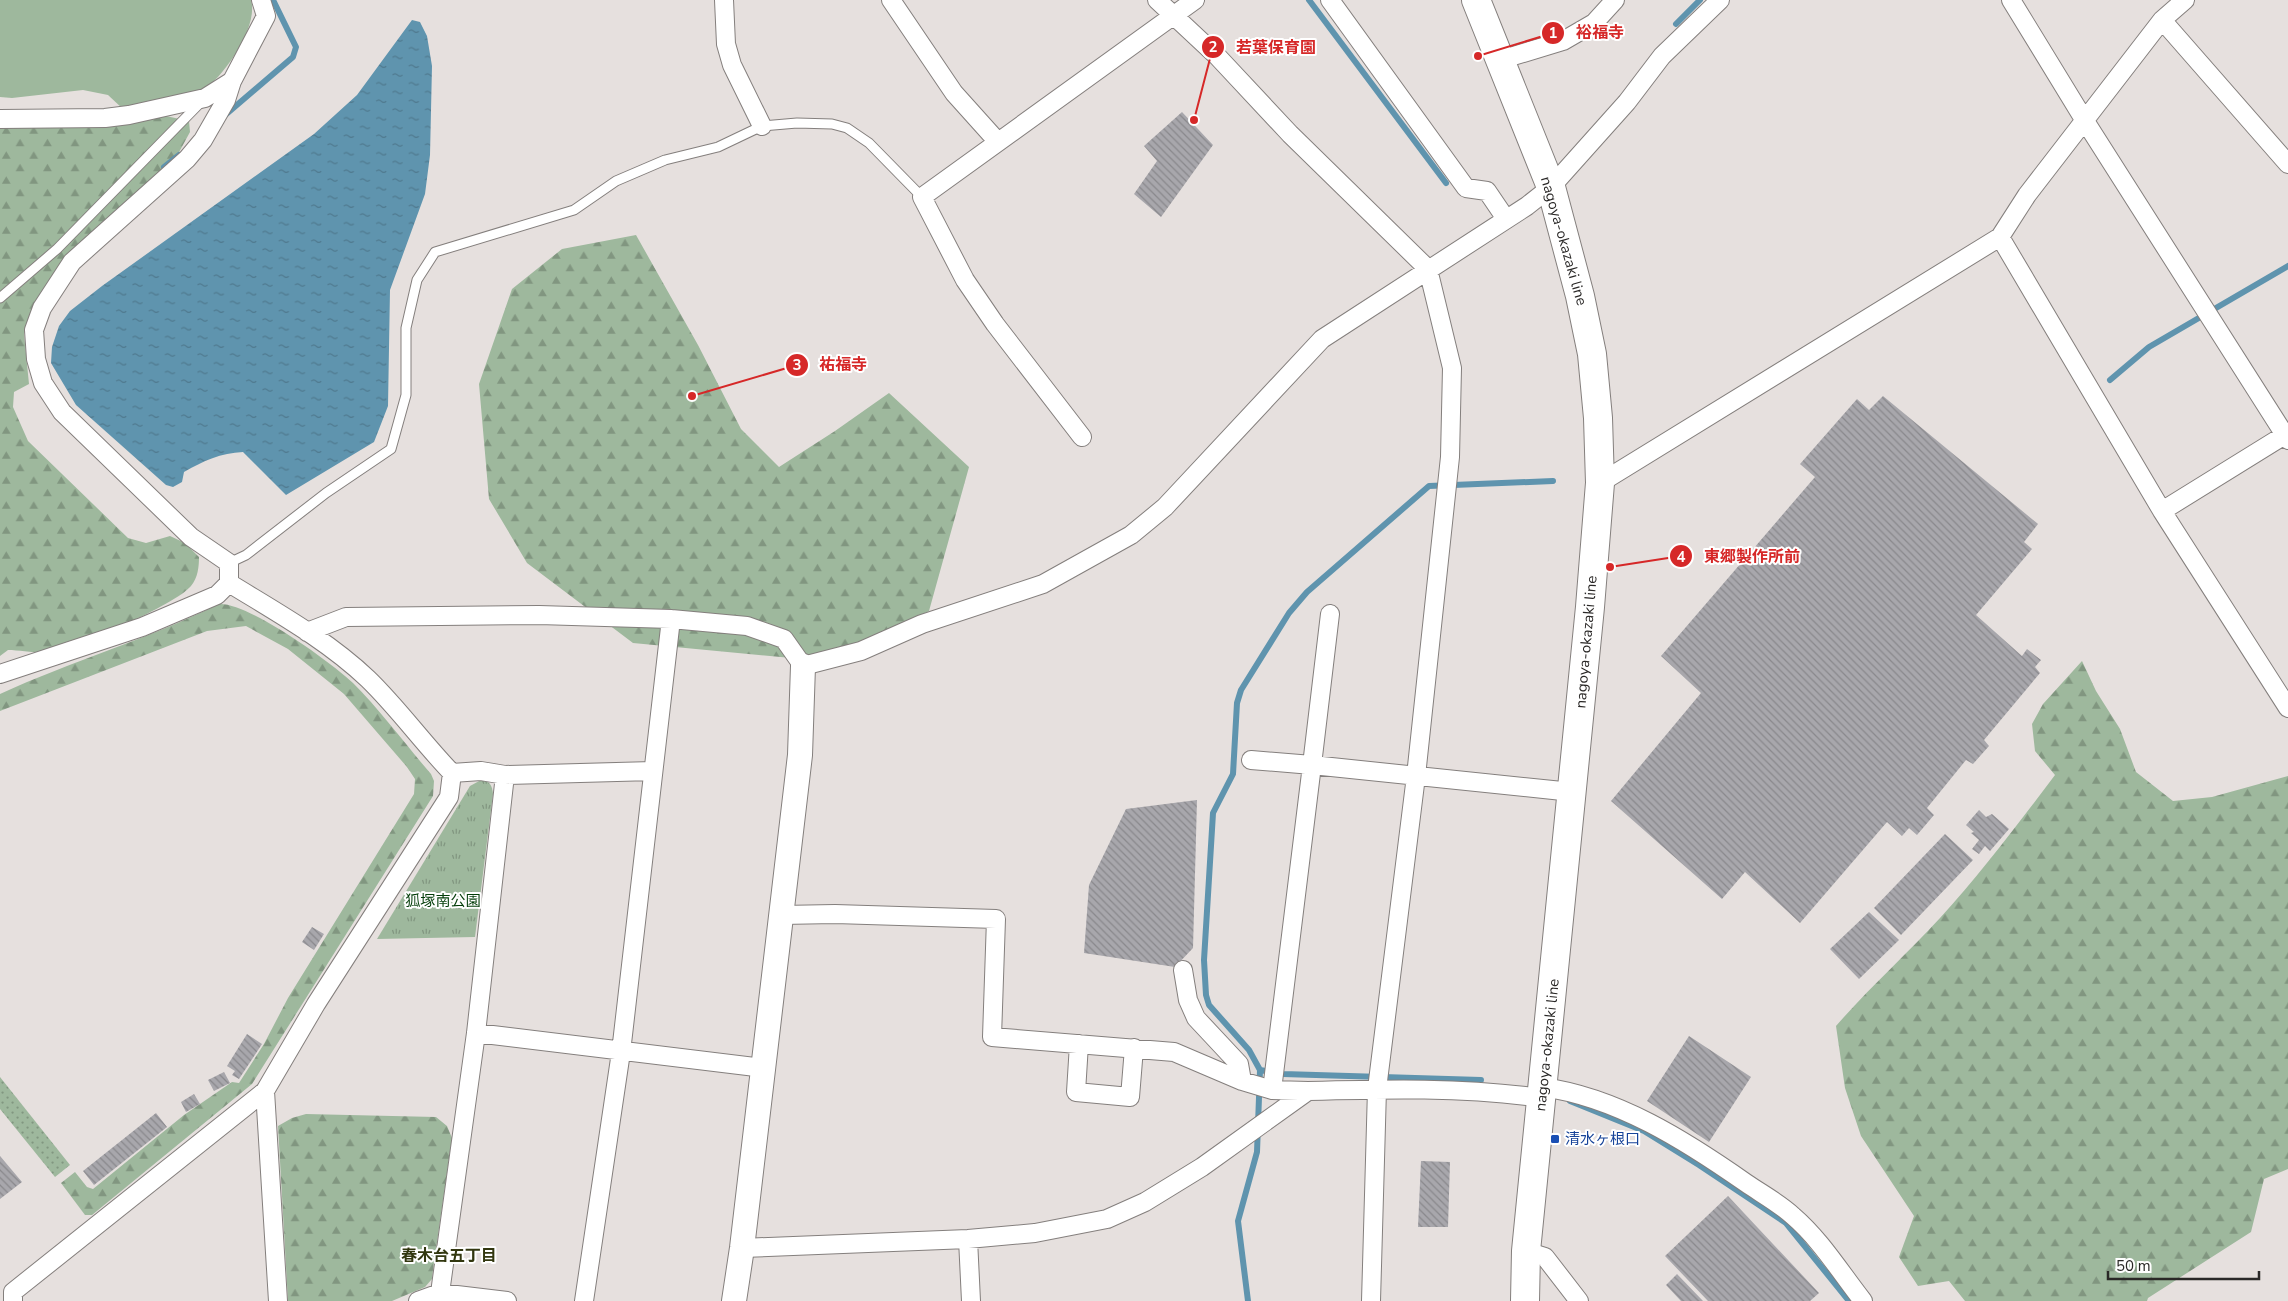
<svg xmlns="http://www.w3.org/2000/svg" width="2288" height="1301" font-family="'Nunito Sans','Noto Sans JP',sans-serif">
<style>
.grass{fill:url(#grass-dots)}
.forest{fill:url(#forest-firs)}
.park{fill:url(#park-tufts)}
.garden{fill:#9eb89d}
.water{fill:url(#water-ripples)}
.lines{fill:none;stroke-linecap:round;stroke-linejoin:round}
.stream{stroke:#5f94ae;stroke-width:6}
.building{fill:url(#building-back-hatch)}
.lane-casing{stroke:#847f7d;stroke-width:11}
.street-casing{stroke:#847f7d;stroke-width:20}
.secondary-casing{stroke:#847f7d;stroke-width:26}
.primary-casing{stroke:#847f7d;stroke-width:30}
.lane{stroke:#fff;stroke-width:9}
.street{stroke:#fff;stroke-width:18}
.secondary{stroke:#fff;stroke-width:24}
.primary{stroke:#fff;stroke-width:28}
.transit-dot{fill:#1a4fb4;stroke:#fff;stroke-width:2}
.labels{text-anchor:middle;stroke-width:4;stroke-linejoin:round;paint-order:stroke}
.street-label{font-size:15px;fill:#2a2827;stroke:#fff}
.park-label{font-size:15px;fill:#023c08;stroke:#fff}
.transit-label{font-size:15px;fill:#164399;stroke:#fff;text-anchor:start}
.neighbourhood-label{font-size:16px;font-weight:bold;fill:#32370f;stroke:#fff}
.leader{fill:none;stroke:#d62828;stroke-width:2}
.callout-dot{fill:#d62828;stroke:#fff;stroke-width:2}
.mark-label{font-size:15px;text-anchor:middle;font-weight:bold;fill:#fff}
.callout-label{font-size:16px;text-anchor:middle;font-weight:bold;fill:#d62828;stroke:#fff;stroke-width:4;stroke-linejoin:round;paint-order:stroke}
</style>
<defs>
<pattern id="grass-dots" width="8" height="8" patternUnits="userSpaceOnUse" patternTransform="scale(1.25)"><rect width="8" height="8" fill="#9eb89d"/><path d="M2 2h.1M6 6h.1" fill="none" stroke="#819680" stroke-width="1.8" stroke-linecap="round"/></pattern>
<pattern id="forest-firs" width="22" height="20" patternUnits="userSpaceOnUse" patternTransform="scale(1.25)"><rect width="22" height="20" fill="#9eb89d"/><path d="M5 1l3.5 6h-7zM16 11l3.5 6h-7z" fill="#819680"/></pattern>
<pattern id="park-tufts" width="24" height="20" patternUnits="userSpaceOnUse" patternTransform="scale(1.25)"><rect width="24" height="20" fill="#9eb89d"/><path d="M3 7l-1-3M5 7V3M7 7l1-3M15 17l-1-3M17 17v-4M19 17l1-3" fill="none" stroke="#819680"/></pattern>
<pattern id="water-ripples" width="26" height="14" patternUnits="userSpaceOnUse" patternTransform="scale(1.25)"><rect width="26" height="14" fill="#5f94ae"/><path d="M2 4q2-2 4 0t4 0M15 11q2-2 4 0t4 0" fill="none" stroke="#4f798e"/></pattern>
<pattern id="building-back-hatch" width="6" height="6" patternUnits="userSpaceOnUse" patternTransform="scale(1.25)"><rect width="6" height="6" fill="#a8a7ac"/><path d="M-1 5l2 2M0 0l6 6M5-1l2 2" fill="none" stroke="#89888c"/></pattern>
</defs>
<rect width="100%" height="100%" fill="#e6e0de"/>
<path class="grass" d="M0,1077L70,1165L55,1177L0,1109Z"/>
<path class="forest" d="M152,113L189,121L190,132L172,165L63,263L40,294L24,334L29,384L14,392L13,407L28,441L128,538L146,543L170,536L185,543L199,557C199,566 198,578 191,586C175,605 76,648 50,652C39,654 20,650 8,650L0,656V121Z
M636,235L698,345L741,429L779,467L835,431L889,393L969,467L929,611L884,635L802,659L633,643L527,563L489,499L479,384L512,289L562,249Z
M219,604C248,602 331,662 353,683C381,711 405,744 431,774L434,781L433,796L252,1084L92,1215H85L61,1183L75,1172L87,1187L93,1189L184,1115L232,1082L239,1083L264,1044L288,998L414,794L415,779L407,767L344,694L288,649L246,626L207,631L0,711V694C72,661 148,639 219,604Z
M2082,661L2096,691L2120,729L2136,772L2173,801L2212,797L2288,776V1169L2264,1179L2251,1232L2148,1298L2147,1301H1965L1949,1281L1918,1286L1899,1257L1914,1216L1861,1136L1845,1088L1836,1026C1869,988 1906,955 1940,918C1981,873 2018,824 2055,775L2035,751L2032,724L2043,704Z
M306,1114L436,1117L447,1126L452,1138L433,1270L432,1279L425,1287L392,1301H288L278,1126L292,1118Z"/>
<path class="park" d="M481,780C490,781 492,785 493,794L475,937L377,939L470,786Z"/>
<path class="garden" d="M0,0H251C259,26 224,77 202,91C194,97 138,106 123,109L108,95L83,90L12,98L0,97Z"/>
<path class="water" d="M412,20L420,22L427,36L432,66L430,155L425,194L390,290L388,406L374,442L286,495L243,452C221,453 203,461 184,472L182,482L173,487L166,485L76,405L51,363L52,347L59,326L70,311L102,286L314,134L357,95Z"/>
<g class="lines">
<path class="stream" d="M1309,0L1446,183
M1676,24L1700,0
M224,116L293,57L296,47L273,0
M164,167L179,155
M2110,380L2149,347L2288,266
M1481,1080L1283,1074L1260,1070L1249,1050L1209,1005L1206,995L1204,960L1213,813L1233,774L1237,703L1241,690L1289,613L1307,592L1429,486L1553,481
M1570,1101L1644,1131L1699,1165L1786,1223L1849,1301
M1248,1301L1238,1221L1257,1152L1260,1070"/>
</g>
<path class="building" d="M1182,112L1213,145L1161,217L1134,194L1157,161L1144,146Z
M1883,396L2038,524L2024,542L2032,549L1976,615L2022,656L2027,649L2041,660L2035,667L2040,673L1984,740L1989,746L1973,764L1966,760L1927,808L1934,815L1917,835L1909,828L1902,836L1887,822L1800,923L1745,872L1722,899L1611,801L1701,693L1661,656L1815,477L1800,464L1857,399L1869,410Z
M1197,800L1193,948L1175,967L1084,953L1089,885L1126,809Z
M1979,810L1986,817L1992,814L2009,829L1990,851L1985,846L1979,854L1972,849L1979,840L1971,833L1974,832L1966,825Z
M1945,834L1973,860L1901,935L1874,908Z
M1869,912L1899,940L1859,979L1830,949Z
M312,927L324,934L314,950L302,942Z
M247,1034L262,1044L239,1079L232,1075L235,1071L227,1066Z
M1689,1036L1751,1077L1709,1142L1647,1101Z
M224,1072L230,1083L214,1091L208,1080Z
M194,1094L200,1104L186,1112L181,1102Z
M156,1113L167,1127L94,1185L83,1171Z
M0,1156L22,1182L0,1199Z
M1421,1161L1450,1162L1448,1227H1418Z
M1728,1196L1819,1293L1810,1301H1708L1665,1256Z
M1677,1274L1703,1301H1681L1666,1285Z"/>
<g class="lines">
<defs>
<path id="lane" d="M0,298L57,249L201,102
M229,563L246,555L326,493L391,449L406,395V328L417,280L435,252L574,210L616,181L665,160L718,147L762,126L797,123L832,124L847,128L869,143L922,197"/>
<path id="street" d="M724,0L726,44L732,65L762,126
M891,0L954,93L998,142
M1157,0L1218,57L1290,134L1428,269L1452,368L1450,457L1416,776L1377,1089L1371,1301
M1330,0L1466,188L1487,191L1506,219
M2011,0L2085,121L2288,440
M2162,20L2288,164
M1500,60L1563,41L1594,23L1615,0
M0,119L105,118L129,115L205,98L232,81
M2000,237L2162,511L2288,708
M1082,437L995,324L965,280L922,197L1195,0
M1600,483L2000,237L2027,195L2162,20L2185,0
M2162,511L2288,433
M229,583C276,612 327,640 368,679C398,708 423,743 452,773
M307,632L346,617L539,615L671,619L747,626L784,639L803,666L861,651L922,624L1043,584L1131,535L1165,507L1322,339L1527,206L1551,187L1627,102L1662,56L1720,0
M0,674L142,627L217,595L229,583V563L191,537L62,412L43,383L36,359L34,330L42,308L72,262L187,159L203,140L226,100L232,81L266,16L261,0
M1251,760L1312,765L1330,614
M452,773L481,771L505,775L653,771
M1183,970L1188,1000L1196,1018L1239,1064L1242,1081
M476,1033L764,1068
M1079,1044L1076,1092L1130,1097L1134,1048
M1542,1087C1617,1097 1686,1141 1746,1183C1762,1194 1779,1203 1793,1216C1820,1239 1841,1273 1863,1301
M1272,1090L1312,765L1572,792
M265,1091L278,1301
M1308,1091C1385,1089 1464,1087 1541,1098
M968,1239L971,1301
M742,1248L968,1239L1035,1233L1107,1219L1145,1202L1202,1167L1308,1091L1272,1090L1242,1081L1174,1052L992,1037L996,919L835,914L781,915
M1526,1251L1545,1257L1579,1301
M440,1293L476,1033L505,775
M13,1301V1292L265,1091L316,1004L449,797L452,773
M418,1301L440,1293L507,1301
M584,1301L621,1052L671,619"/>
<path id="secondary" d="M734,1301L742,1248L800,755L803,666"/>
<path id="primary" d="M1476,0L1551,187L1580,296L1592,354L1598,418L1600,483L1590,607L1526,1251L1525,1301"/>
</defs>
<use href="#lane" class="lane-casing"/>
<use href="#street" class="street-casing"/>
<use href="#secondary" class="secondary-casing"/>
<use href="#primary" class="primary-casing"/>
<use href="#lane" class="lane"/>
<use href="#street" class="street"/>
<use href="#secondary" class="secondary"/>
<use href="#primary" class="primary"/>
</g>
<rect class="transit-dot" x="1550" y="1134" width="10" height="10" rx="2.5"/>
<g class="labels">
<g class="street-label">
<text transform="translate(1564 241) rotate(74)" y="5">nagoya-okazaki line</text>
<text transform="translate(1586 642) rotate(-85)" y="5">nagoya-okazaki line</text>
<text transform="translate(1547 1045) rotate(-84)" y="5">nagoya-okazaki line</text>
</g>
<g class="park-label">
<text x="443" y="906">狐塚南公園</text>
</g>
<g class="transit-label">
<text x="1565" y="1144">清水ヶ根口</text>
</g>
<g class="neighbourhood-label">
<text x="449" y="1261">春木台五丁目</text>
</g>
</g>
<path class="leader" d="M1478 56L1553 33M1194 120L1213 47M692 396L797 365M1610 567L1681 556"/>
<g class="callout-dot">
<circle cx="1478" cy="56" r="5"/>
<circle cx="1194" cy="120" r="5"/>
<circle cx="692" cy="396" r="5"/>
<circle cx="1610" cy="567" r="5"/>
<circle cx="1553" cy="33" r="12"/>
<circle cx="1213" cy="47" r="12"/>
<circle cx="797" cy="365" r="12"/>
<circle cx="1681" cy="556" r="12"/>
</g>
<g class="mark-label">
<text x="1553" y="38">1</text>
<text x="1213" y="52">2</text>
<text x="797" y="370">3</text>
<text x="1681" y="562">4</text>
</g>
<g class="callout-label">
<text x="1600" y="38">裕福寺</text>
<text x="1276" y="53">若葉保育園</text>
<text x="843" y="370">祐福寺</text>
<text x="1752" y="562">東郷製作所前</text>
</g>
<path d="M2108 1271v8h151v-8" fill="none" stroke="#2a2827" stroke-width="2.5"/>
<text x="2116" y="1271" font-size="15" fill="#2a2827" stroke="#ffffff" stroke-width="4" paint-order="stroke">50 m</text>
</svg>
